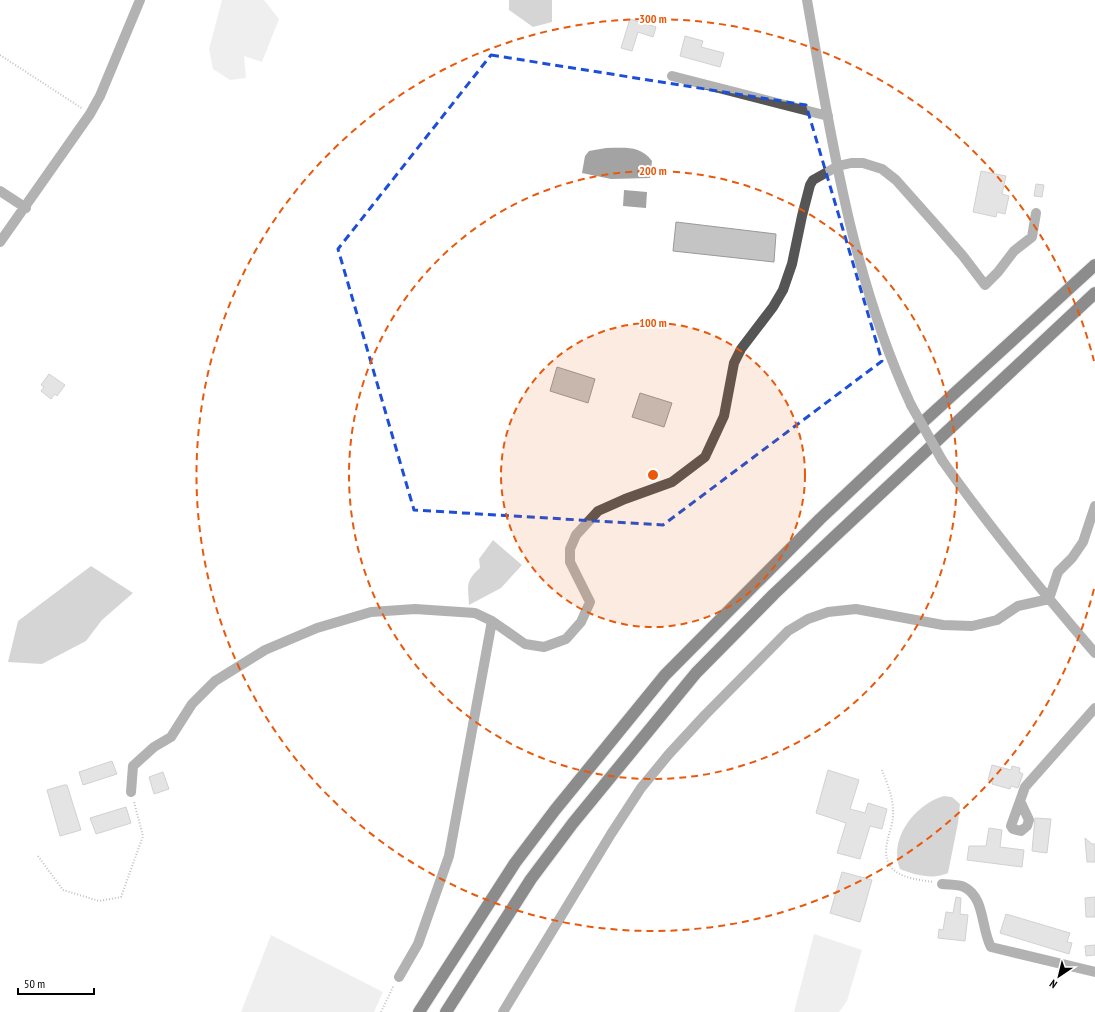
<svg xmlns="http://www.w3.org/2000/svg" width="1095" height="1012" font-family="'PT Sans Narrow',sans-serif">
<style>
.green{fill:#dcdcdc}
.water{fill:#a3a3a3}
.building{fill:#c4c4c4;stroke:#999}
.lines{fill:none;stroke-linecap:round;stroke-linejoin:round}
.highway-casing{stroke:#dbdbdb;stroke-width:14}
.path{stroke:#777;stroke-width:2;stroke-dasharray:1 2;stroke-linecap:butt}
.minor{stroke:#555;stroke-width:10}
.highway{stroke:#000;stroke-width:12}
.minor-bridge{stroke:#555;stroke-width:10}
.marked{fill:none;stroke:#1d4ed8;stroke-width:3;stroke-dasharray:8 5;stroke-linejoin:round}
.ring{fill:none;stroke:#e8590c;stroke-width:2;stroke-dasharray:7 5}
.centre{fill:#e8590c;stroke:#fff;stroke-width:2}
.ring-label{font-size:12px;text-anchor:middle;font-weight:bold;fill:#e8590c;stroke:#fff;stroke-width:4;stroke-linejoin:round;paint-order:stroke}
</style>
<rect width="100%" height="100%" fill="#fff"/>
<path class="green" d="M222,0H264L279,19L262,62L244,56L246,78L230,80L213,69L209,49Z
M814,934L862,950L847,1001L839,1012H794Z
M271,935L383,992L374,1012H241Z"/>
<path class="water" d="M509,0H552V22L533,27L509,10Z
M606,148C625,148 640,145 652,161L650,178L611,179L582,173L585,156L589,151Z
M624,190L647,192L646,208L623,206Z
M493,540L522,565L501,588L469,605C468,586 465,581 480,568L479,559Z
M91,566L133,593L102,620L86,641L42,664L8,662L18,621Z
M944,796L952,797L960,804L958,823L948,873C934,880 914,875 900,869C888,839 915,804 944,796Z"/>
<path class="building" d="M630,19L656,27L653,37L638,32L632,51L621,48Z
M685,36L703,41L701,47L724,53L720,67L680,56Z
M981,171L1006,176L1002,194L1009,196L1005,214L997,212L996,217L973,212Z
M1036,184L1044,185L1042,197L1034,196Z
M676,222L776,234L774,262L673,251Z
M557,367L595,379L588,403L550,391Z
M49,374L65,385L57,396L55,394L51,399L41,391L44,387L41,385Z
M640,393L672,403L664,427L632,417Z
M112,761L117,774L83,785L79,772Z
M992,765L1011,770L1012,766L1020,768L1019,772L1023,774L1018,788L1011,786L1010,789L992,784L993,782L988,780Z
M828,770L859,780L850,809L865,813L868,803L887,809L882,829L870,826L860,859L837,853L846,823L816,813Z
M163,772L169,789L154,794L149,777Z
M64,785H67L81,830L60,836L47,790Z
M126,807L131,823L96,834L90,818Z
M1035,818L1051,819L1047,853L1032,851Z
M989,828L1002,830L1000,847L1024,850L1022,867L967,860L969,846H986Z
M1085,838L1092,844H1095V862H1087Z
M842,872L872,880L860,922L830,913Z
M956,897L961,898L960,914L968,915L965,941L938,938L939,929L943,930L946,912L953,913Z
M1095,897V917H1086L1085,898Z
M1006,914L1070,933L1067,942L1072,943L1069,954L1000,933Z
M1095,945V955L1086,956L1085,946Z"/>
<g class="lines">
<defs>
<path id="highway" d="M419,1012L515,863L555,810L665,675L820,519L923,422L1095,265
M446,1012L531,879L573,823L696,673L774,594L833,538L1095,293"/>
</defs>
<use href="#highway" class="highway-casing"/>
<path class="path" d="M0,55L83,109
M882,770C887,783 893,797 893,811C894,820 890,830 888,838C879,874 904,878 933,882
M38,856L63,890L99,901L121,897L143,836L134,802
M381,1012L394,985"/>
<path class="minor" d="M807,0C831,137 852,278 911,405
M672,76L828,116
M0,191L26,208
M0,242L90,114L100,96L140,0
M942,460C989,527 1041,590 1095,653
M131,792L133,766L154,747L171,737L192,704L215,681L265,650L317,628L371,612L415,609L475,613L492,621L525,644L544,647L566,639L581,622L590,602L570,562V549L576,535L598,511L625,499L672,482L705,457L724,416L734,363L741,349L773,307L783,290L792,264L802,216L810,185L813,180L838,166L851,163H863L882,169L896,180L936,225L963,256L985,285L998,272L1014,251L1032,237L1036,213
M1020,801L1029,820L1027,826L1021,831L1013,829L1011,826L1025,787L1095,708
M942,884C948,885 958,884 964,887C985,897 981,929 991,947L1095,972
M399,977L418,944L449,856L492,621
M503,1012L611,834L641,788L669,754L705,715L788,631L808,619L828,612L856,609L943,625L972,626L997,620L1018,606L1049,599L1058,572L1072,558L1083,542L1095,506"/>
<use href="#highway" class="highway"/>
<path class="minor-bridge" d="M911,405L942,460"/>
</g>
<path d="M0 0H1095V1012H0ZM491,55L806,105L882,361L663,525L414,510L338,249Z" fill="#fff" fill-opacity=".55" fill-rule="evenodd"/>
<path class="marked" d="M491,55L806,105L882,361L663,525L414,510L338,249Z"/>
<circle cx="653" cy="475" r="152" fill="#e8590c" fill-opacity=".12"/>
<g class="ring">
<circle cx="653" cy="475" r="152"/>
<circle cx="653" cy="475" r="304"/>
<path d="M1094 589A456 456 0 1 1 1094 361"/>
</g>
<circle cx="653" cy="475" r="6" class="centre"/>
<g class="ring-label">
<text x="653" y="23">300 m</text>
<text x="653" y="175">200 m</text>
<text x="653" y="327">100 m</text>
</g>
<g transform="translate(1059 976) rotate(215)" stroke="#ffffff" stroke-width="3" paint-order="stroke">
<path d="M0-3L7 15L0 10L-7 15Z" fill="#000000"/>
<text y="-6" font-size="11" font-weight="bold" text-anchor="middle" fill="#000000">N</text>
</g>
<path d="M18 988v6h76v-6" fill="none" stroke="#000000" stroke-width="2"/>
<text x="24" y="988" font-size="12" fill="#000000" stroke="#ffffff" stroke-width="3" paint-order="stroke">50 m</text>
</svg>
